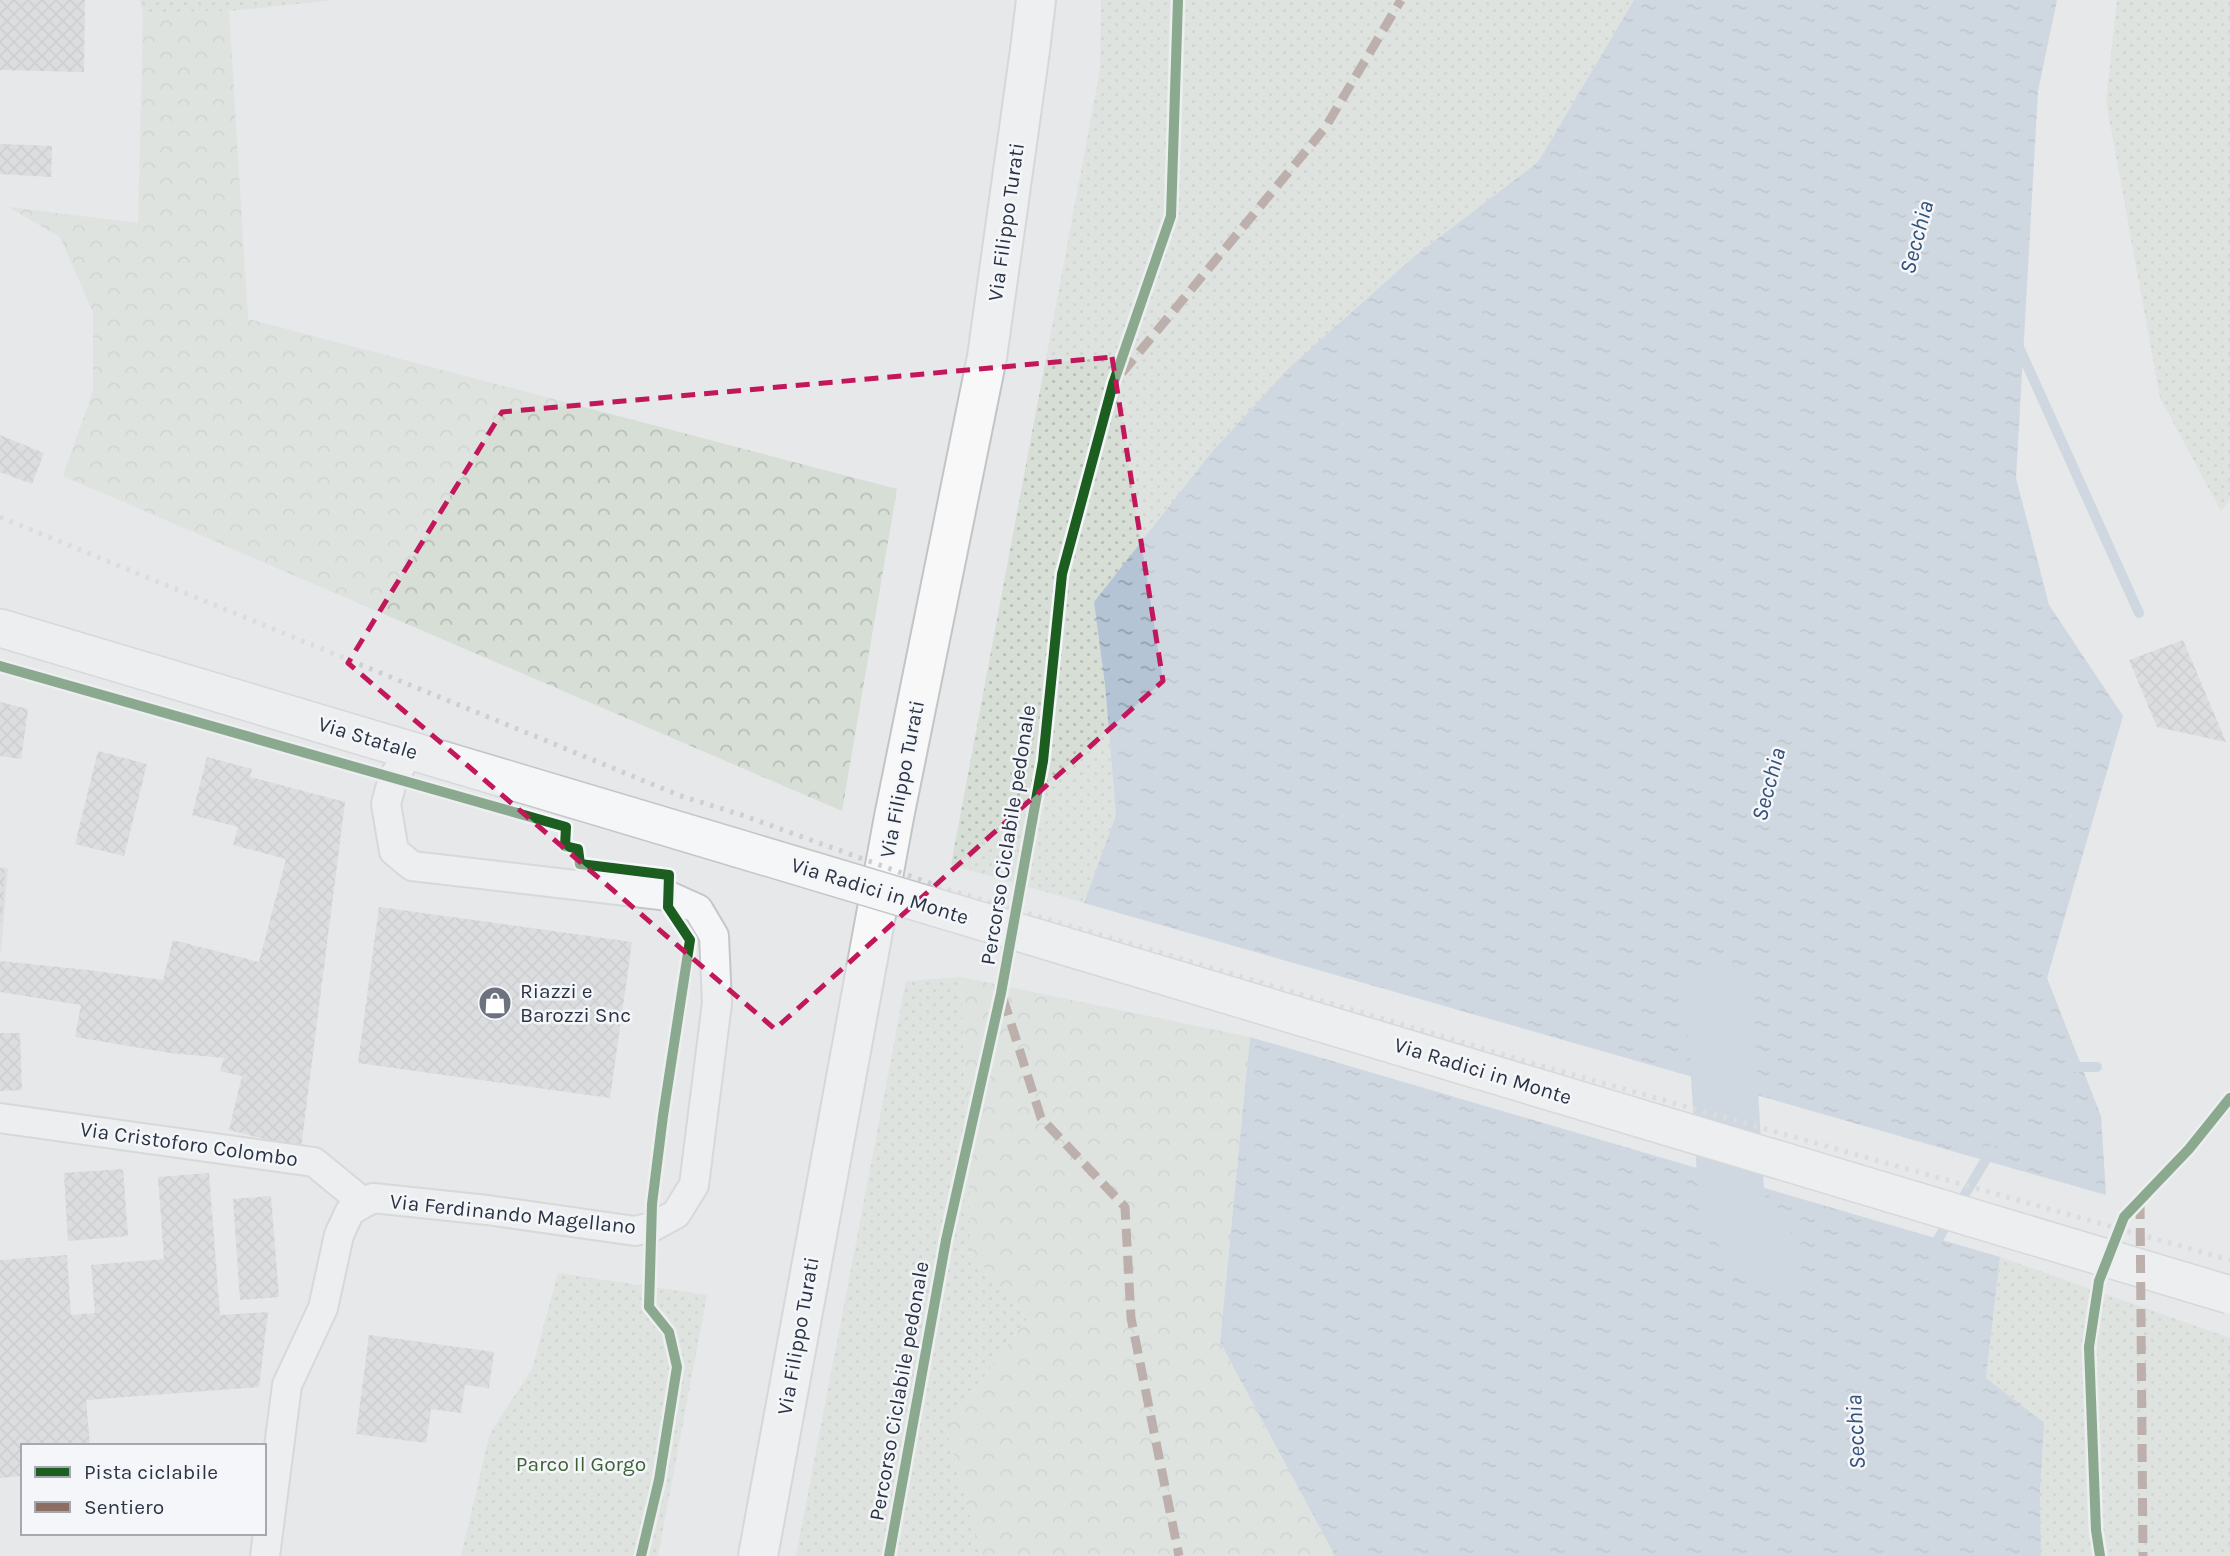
<svg xmlns="http://www.w3.org/2000/svg" width="2230" height="1556" font-family="Karla,sans-serif">
<style>
.built{fill:#d4d7dd}
.grass{fill:url(#grass-dots)}
.forest{fill:url(#forest-crowns)}
.water{fill:url(#water-ripples)}
.lines{fill:none;stroke-linecap:round;stroke-linejoin:round}
.stream{stroke:#b4c4d5;stroke-width:10}
.river{stroke:#b4c4d5;stroke-width:66}
.building{fill:url(#building-cross-hatch)}
.minor-casing{stroke:#c4c6c8;stroke-width:32}
.tertiary-casing{stroke:#c4c6c8;stroke-width:40}
.primary-casing{stroke:#c2c5c8;stroke-width:42}
.minor{stroke:#f5f6f7;stroke-width:28}
.tertiary{stroke:#f5f6f7;stroke-width:37}
.primary{stroke:#f8f8f8;stroke-width:38}
.rail{stroke:#cecfd2;stroke-width:5;stroke-dasharray:3.5 7;stroke-linecap:butt}
.tertiary-bridge-casing{stroke:#c4c6c8;stroke-width:40;stroke-linecap:butt}
.tertiary-bridge{stroke:#f5f6f7;stroke-width:37}
.quiet{stroke:#8d6e63;stroke-width:9;stroke-dasharray:18 9;stroke-linecap:butt}
.cycleway-casing{stroke:#f4f6f9;stroke-width:15}
.cycleway{stroke:#1b5e20;stroke-width:10}
.marked{fill:none;stroke:#c2185b;stroke-width:5;stroke-dasharray:14 9;stroke-linejoin:round}
.labels{text-anchor:middle;stroke-width:5;stroke-linejoin:round;paint-order:stroke}
.street-label{font-size:21px;fill:#2b3445;stroke:#f4f6f9}
.poi-label{font-size:21px;fill:#2b3445;stroke:#f4f6f9;text-anchor:start}
.park-label{font-size:21px;fill:#3f6138;stroke:#f4f6f9}
.water-label{font-size:23px;font-style:italic;fill:#34527a;stroke:#f4f6f9}
</style>
<defs>
<pattern id="grass-dots" width="8" height="8" patternUnits="userSpaceOnUse" patternTransform="scale(1.75)"><rect width="8" height="8" fill="#d6ded6"/><path d="M2 2h.1M6 6h.1" fill="none" stroke="#b8bfb9" stroke-width="1.8" stroke-linecap="round"/></pattern>
<pattern id="forest-crowns" width="20" height="18" patternUnits="userSpaceOnUse" patternTransform="scale(1.75)"><rect width="20" height="18" fill="#d6ded6"/><path d="M2 6a3 3 0 1 1 6 0M12 15a3 3 0 1 1 6 0" fill="none" stroke="#b8bfb9"/></pattern>
<pattern id="water-ripples" width="26" height="14" patternUnits="userSpaceOnUse" patternTransform="scale(1.75)"><rect width="26" height="14" fill="#b4c4d5"/><path d="M2 4q2-2 4 0t4 0M15 11q2-2 4 0t4 0" fill="none" stroke="#93a0af"/></pattern>
<pattern id="building-cross-hatch" width="8" height="8" patternUnits="userSpaceOnUse" patternTransform="scale(1.75)"><rect width="8" height="8" fill="#ced0d3"/><path d="M0 0l8 8M0 8l8-8" fill="none" stroke="#b1b3b6"/></pattern>
</defs>
<rect width="100%" height="100%" fill="#e6e8ea"/>
<path class="built" d="M0,867L8,868L1,953H0Z"/>
<path class="grass" d="M140,0H334L229,11L143,13Z
M1101,0H1634L1538,162L1416,255L1094,602L1105,685L1116,815L1084,903L951,865L1100,70Z
M2117,0H2230V499L2221,511L2160,398L2106,101Z
M961,977L971,1251L1027,1319L946,1428L981,1556H796L906,981Z
M2000,1257L2230,1338V1556H2041L2040,1492L1986,1378Z
M558,1273L707,1295L658,1556H461L490,1433L532,1369Z"/>
<path class="forest" d="M229,11L248,319L897,489L842,811L63,476L93,391V312L60,237L8,207L138,223L143,13Z
M961,977L1250,1037L1220,1342L1335,1556H981L946,1428L1027,1319L971,1251Z"/>
<path class="water" d="M1634,0H2057L2038,91L2016,478L2049,605L2123,716L2047,978L2101,1116L2106,1195L1084,903L1116,815L1105,685L1094,602L1211,453L1289,368L1416,255L1538,162Z
M1250,1037L2000,1257L1986,1378L2044,1423L2040,1492L2041,1556H1335L1220,1342Z"/>
<g class="lines">
<path class="stream" d="M2018,345L2139,613
M2068,1067H2097
M1931,1251L1991,1151"/>
<path class="river" d="M1719,994L1732,1207L1769,1259"/>
</g>
<path class="building" d="M0,0H85L84,72L0,70Z
M0,144L52,146L51,177L0,174Z
M0,435L44,453L32,484L0,472Z
M2183,640L2226,742L2157,727L2129,660Z
M0,702L28,709L21,759L0,756Z
M98,751L147,764L124,856L75,844Z
M207,757L252,769L250,777L345,802L301,1148L229,1130L242,1076L220,1071L224,1058L170,1053L75,1037L81,1005L0,992V961L88,970L163,980L173,940L259,962L286,859L233,845L238,827L192,815Z
M0,868L5,869L2,922H0Z
M379,907L632,942L610,1098L358,1063Z
M0,1033H20L22,1090L0,1091Z
M123,1169L128,1236L68,1241L64,1173Z
M209,1173L220,1315L268,1312L259,1387L86,1400L90,1446H23V1476L0,1478V1260L67,1255L71,1315L95,1313L91,1265L164,1259L158,1177Z
M271,1196L279,1297L240,1300L233,1199Z
M369,1335L494,1352L489,1388L465,1385L461,1413L431,1409L426,1443L356,1434Z"/>
<g class="lines">
<defs>
<path id="minor" d="M0,1118L314,1162L364,1203
M265,1556L287,1385L323,1308L339,1235L350,1211L373,1198L487,1210L635,1231L652,1227L676,1214L694,1185L717,1003L714,936L698,909L669,896L412,866L394,851L386,804L393,778L411,750"/>
<path id="tertiary" d="M0,628L737,848"/>
<path id="primary" d="M758,1556L894,817L987,357L1030,50L1036,0"/>
</defs>
<use href="#minor" class="minor-casing"/>
<use href="#tertiary" class="tertiary-casing"/>
<use href="#primary" class="primary-casing"/>
<use href="#minor" class="minor"/>
<use href="#tertiary" class="tertiary"/>
<use href="#primary" class="primary"/>
<path class="rail" d="M0,517L681,796L739,814L946,889L1532,1063L2230,1260"/>
<defs>
<path id="tertiary-bridge" d="M737,848L2230,1295"/>
</defs>
<use href="#tertiary-bridge" class="tertiary-bridge-casing"/>
<use href="#tertiary-bridge" class="tertiary-bridge"/>
<path class="quiet" d="M1122,373L1325,128L1401,0
M1003,998L1041,1118L1125,1207L1131,1318L1179,1556
M2140,1201L2143,1556"/>
<defs>
<path id="cycleway" d="M0,666L566,827L565,846L578,849L580,864L669,875L668,907L690,940L663,1116L652,1204L649,1307L669,1332L677,1367L659,1480L641,1556
M889,1556L946,1240L1001,993L1043,761L1062,574L1113,384L1171,216L1178,0
M2100,1556L2096,1530L2089,1347L2099,1281L2124,1217L2189,1149L2230,1098"/>
</defs>
<use href="#cycleway" class="cycleway-casing"/>
<use href="#cycleway" class="cycleway"/>
</g>
<path d="M0 0H2230V1556H0ZM1112,357L1163,681L775,1029L348,663L502,412Z" fill="#e6e8ea" fill-opacity=".55" fill-rule="evenodd"/>
<path class="marked" d="M1112,357L1163,681L775,1029L348,663L502,412Z"/>
<defs>
<symbol id="shop-disc" viewBox="-11 -11 22 22"><circle r="9.5" fill="#6c737f" stroke="#f4f6f9"/><path d="M-5-2.5h2.3a2.7 3.5 0 0 1 5.4 0H5L5.5 6h-11ZM-1.5-2.5h3a1.5 2.3 0 0 0-3 0Z" fill="#fff"/></symbol>
</defs>
<g fill-rule="evenodd">
<use href="#shop-disc" x="476" y="984" width="38" height="38"/>
</g>
<g class="labels">
<g class="street-label">
<text transform="translate(1006 222) rotate(-82)" y="7">Via Filippo Turati</text>
<text transform="translate(368 738) rotate(17)" y="7">Via Statale</text>
<text transform="translate(902 779) rotate(-79)" y="7">Via Filippo Turati</text>
<text transform="translate(1008 835) rotate(-81)" y="7">Percorso Ciclabile pedonale</text>
<text transform="translate(880 891) rotate(17)" y="7">Via Radici in Monte</text>
<text transform="translate(1483 1071) rotate(17)" y="7">Via Radici in Monte</text>
<text transform="translate(189 1144) rotate(8)" y="7">Via Cristoforo Colombo</text>
<text transform="translate(513 1214) rotate(6)" y="7">Via Ferdinando Magellano</text>
<text transform="translate(798 1336) rotate(-80)" y="7">Via Filippo Turati</text>
<text transform="translate(899 1391) rotate(-80)" y="7">Percorso Ciclabile pedonale</text>
</g>
<g class="poi-label">
<text x="520" y="998">Riazzi e<tspan x="520" dy="24">Barozzi Snc</tspan></text>
</g>
<g class="park-label">
<text x="581" y="1471">Parco Il Gorgo</text>
</g>
<g class="water-label">
<text transform="translate(1916 237) rotate(-75)" y="8">Secchia</text>
<text transform="translate(1768 784) rotate(-75)" y="8">Secchia</text>
<text transform="translate(1855 1432) rotate(-93)" y="8">Secchia</text>
</g>
</g>
<rect x="21" y="1444" width="245" height="91" fill="#f4f6f9" stroke="#a4a8b1" stroke-width="2"/>
<rect x="35" y="1467" width="35" height="10" fill="#1b5e20" stroke="#a4a8b1" stroke-width="2"/>
<text x="84" y="1479" font-size="21" fill="#2b3445">Pista ciclabile</text>
<rect x="35" y="1502" width="35" height="10" fill="#8d6e63" stroke="#a4a8b1" stroke-width="2"/>
<text x="84" y="1514" font-size="21" fill="#2b3445">Sentiero</text>
</svg>
